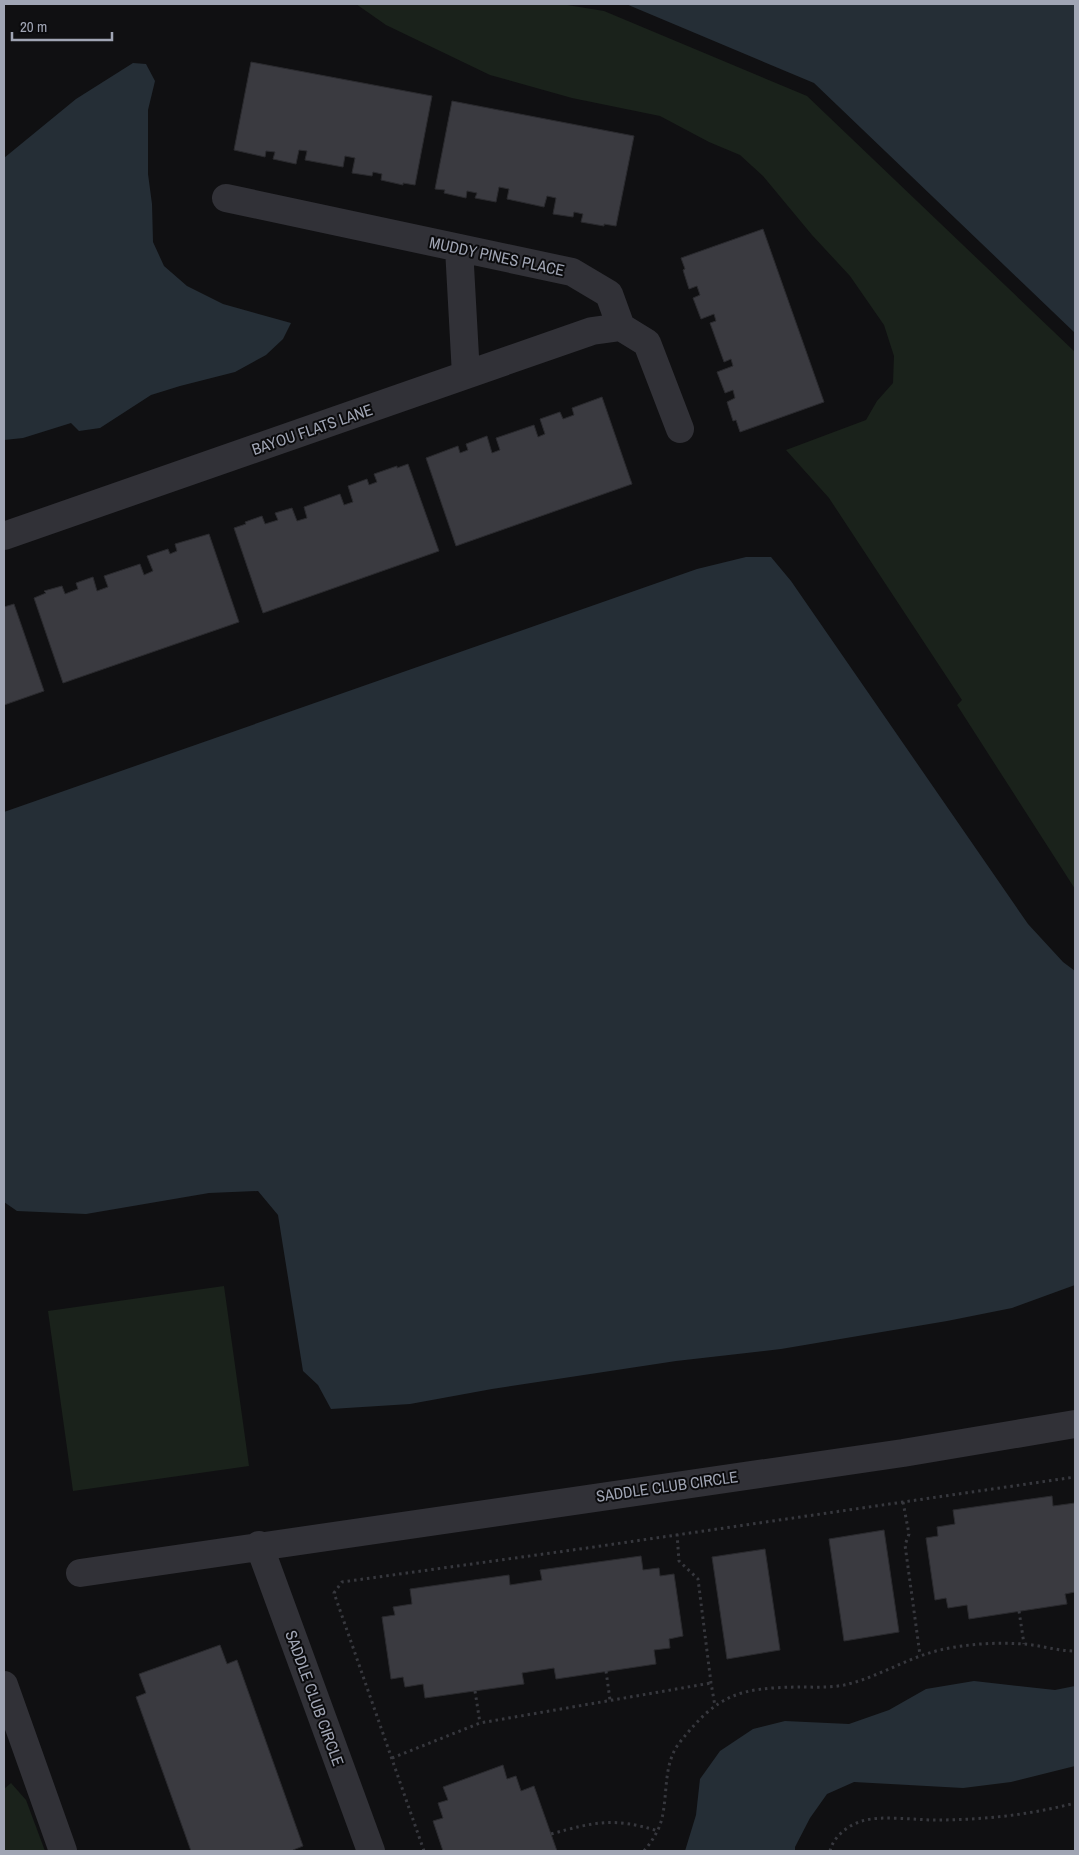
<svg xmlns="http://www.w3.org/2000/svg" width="1079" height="1855" font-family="'Archivo Narrow',sans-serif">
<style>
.green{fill:#1a221b}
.water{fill:#252e36}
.building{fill:#3a3a40;stroke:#2a2a2e}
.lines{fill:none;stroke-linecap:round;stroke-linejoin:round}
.path{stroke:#37383e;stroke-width:3;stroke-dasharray:2.5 4;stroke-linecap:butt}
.street{stroke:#313137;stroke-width:28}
.labels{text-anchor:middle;stroke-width:4;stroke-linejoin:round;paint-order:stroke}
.street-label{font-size:16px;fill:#a0a5b4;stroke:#0b0b0d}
</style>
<rect width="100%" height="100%" fill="#101012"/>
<path class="green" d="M356,4H561L604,11L807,96L1075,352V889L957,705L962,700L829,498L786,450L866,420L877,401L893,383L894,356L884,325L850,276L812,235L763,176L740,155L709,142L660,116L572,98L490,75L386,25Z
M224,1286L249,1466L73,1491L48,1311Z
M11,1783L26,1800L45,1851H4V1789Z"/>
<path class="water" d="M626,4H1075V333L814,83Z
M133,63L146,64L155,81L148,110V174L152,204L153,242L164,266L187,286L223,304L291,323L283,339L266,355L235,372L180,386L151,395L100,428L79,431L71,423L23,438L4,440V158L76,99Z
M746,557H771L791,581L1028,924L1063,962L1075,971V1285L1012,1308L947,1321L781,1349L676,1361L492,1389L410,1404L331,1409L318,1385L303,1371L278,1215L258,1191L209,1193L86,1214L17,1211L4,1202V812L697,569Z
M974,1681L1055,1690L1075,1686V1766L1011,1782L963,1788L854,1782L827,1794L810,1818L795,1847V1851H685L696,1815L700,1779L720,1751L753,1729L785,1721L849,1724L889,1710L926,1689Z"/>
<path class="building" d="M251,62L432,96L415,185L403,183V185L381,180L382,174L373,172L372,176L352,173L355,158L345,156L343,167L305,160L307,151L299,150L296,164L273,159L275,152L266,151L265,157L234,150Z
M452,101L634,136L616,226L604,224V226L581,222L583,214L574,212L573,217L553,214L556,198L547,196L544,207L507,199L509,189L499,187L496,202L475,198L477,193L467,191L466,198L444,193L445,190L435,189Z
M763,229L824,402L740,432L736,420L733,421L727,402L735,398L733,390L725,393L717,372L733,366L731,359L724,362L710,323L716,321L714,314L701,319L693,298L700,295L697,286L689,289L683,270L685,269L681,258Z
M602,397L632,484L456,546L426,458L458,446L460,453L468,450L466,444L487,436L492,453L500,450L496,438L534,425L538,437L545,434L540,419L560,412L563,419L574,415L572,408Z
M408,464L439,551L263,613L234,528L246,524L245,522L262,516L265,524L278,520L275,513L292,508L297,521L307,518L304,507L340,494L344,505L353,502L348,486L367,479L369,485L377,482L374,474L397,466V468Z
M209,534L239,622L63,683L34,598L46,593L44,591L62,586L65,594L78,589L76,583L93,577L97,591L108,587L104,576L140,564L144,575L153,571L147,556L168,549L170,554L177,551L175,544Z
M14,604L44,691L4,705V607Z
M1052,1496L1053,1506L1075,1503V1592L1065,1594L1067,1604L969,1619L967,1605L948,1608L946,1598L935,1600L926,1538L938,1536L937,1527L955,1524L953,1510Z
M884,1530L899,1632L844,1641L829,1539Z
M765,1549L780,1650L727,1659L712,1557Z
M641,1556L643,1570L659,1568L660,1576L674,1574L683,1636L669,1639L670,1648L654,1650L656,1664L556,1679L554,1668L522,1673L524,1684L425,1698L423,1684L405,1687L403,1677L391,1679L382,1617L395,1615L393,1607L412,1604L410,1589L509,1575L510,1585L542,1580L540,1570Z
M220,1645L227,1664L237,1660L303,1846L293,1850V1851H191L136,1697L146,1693L139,1674Z
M503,1765L507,1779L516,1776L521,1791L534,1786L557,1851H443L433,1821L443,1818L438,1803L448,1800L443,1787Z"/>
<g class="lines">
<path class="path" d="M903,1502L909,1534L905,1545L920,1655
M677,1534L679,1561L698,1579L711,1683L715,1706
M1019,1611L1024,1644
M606,1671L610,1700
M475,1691L480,1723
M392,1758L480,1723L711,1683
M551,1834C594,1822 614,1817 658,1831
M424,1851L334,1593L342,1582L587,1548L1075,1477
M644,1851C652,1841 659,1831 662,1818C668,1793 663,1763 680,1742C718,1694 739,1688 798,1687C813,1687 829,1688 844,1685C877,1678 906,1658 940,1650C966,1644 995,1642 1023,1644C1040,1645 1057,1651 1075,1651
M830,1851C833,1837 848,1825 862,1821C881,1815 914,1820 935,1820C983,1820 1029,1815 1075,1803"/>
<path class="street" d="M226,198L572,272L609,294L621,327L647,343L680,429
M459,248L466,375
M4,536L592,331L621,327
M259,1545L371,1851
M80,1573L903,1453L1075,1424
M4,1685L63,1851"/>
</g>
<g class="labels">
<g class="street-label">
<text transform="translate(497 256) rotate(12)" y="6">MUDDY PINES PLACE</text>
<text transform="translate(312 429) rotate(-19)" y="6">BAYOU FLATS LANE</text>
<text transform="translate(667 1486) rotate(-8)" y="6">SADDLE CLUB CIRCLE</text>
<text transform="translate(315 1698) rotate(70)" y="6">SADDLE CLUB CIRCLE</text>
</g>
</g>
<rect width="1079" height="1855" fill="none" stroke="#a0a5b4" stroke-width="10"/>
<path d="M12 32v8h100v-8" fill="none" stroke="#a0a5b4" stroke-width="2.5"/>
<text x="20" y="32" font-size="15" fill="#a0a5b4" stroke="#0b0b0d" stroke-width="4" paint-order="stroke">20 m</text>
</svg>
